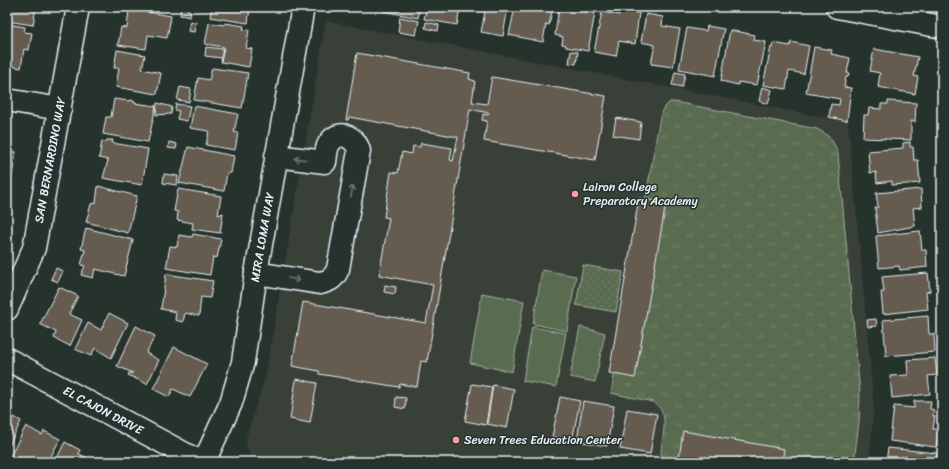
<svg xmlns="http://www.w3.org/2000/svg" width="949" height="469" font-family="Sriracha,sans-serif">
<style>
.built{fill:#393f38}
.grass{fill:url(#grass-tufts);stroke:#a1aea4}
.park{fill:url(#park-dots);stroke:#a1aea4}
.pitch{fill:#5a6c4f;stroke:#a1aea4}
.building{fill:#655b50;stroke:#e8f1f8}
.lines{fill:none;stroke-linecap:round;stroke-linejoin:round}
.minor-casing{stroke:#e8f1f8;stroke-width:25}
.minor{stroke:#26332d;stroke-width:22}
.oneway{stroke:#6a7674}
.poi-dot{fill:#ff9aa2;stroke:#26332d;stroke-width:1.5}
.labels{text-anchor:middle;stroke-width:3;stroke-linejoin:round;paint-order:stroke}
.street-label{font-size:12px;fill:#e8f1f8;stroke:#26332d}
.poi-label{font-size:12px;fill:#e8f1f8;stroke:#26332d;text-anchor:start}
</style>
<defs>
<pattern id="grass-tufts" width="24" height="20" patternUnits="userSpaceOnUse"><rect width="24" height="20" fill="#5a6c4f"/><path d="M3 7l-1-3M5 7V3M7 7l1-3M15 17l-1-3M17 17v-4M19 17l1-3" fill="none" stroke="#728169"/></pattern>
<pattern id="park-dots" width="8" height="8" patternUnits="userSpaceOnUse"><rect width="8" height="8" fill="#5a6c4f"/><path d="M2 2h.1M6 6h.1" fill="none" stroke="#728169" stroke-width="1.8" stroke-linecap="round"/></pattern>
</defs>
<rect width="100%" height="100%" fill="#26332d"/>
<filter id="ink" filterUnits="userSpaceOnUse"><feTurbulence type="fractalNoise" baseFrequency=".025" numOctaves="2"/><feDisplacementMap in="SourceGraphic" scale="8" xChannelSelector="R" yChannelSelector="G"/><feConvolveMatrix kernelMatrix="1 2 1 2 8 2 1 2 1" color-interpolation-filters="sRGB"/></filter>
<g filter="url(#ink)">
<path class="built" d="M326,21L848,122L874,407L869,462H258L251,457L247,447L246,438L266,374Z"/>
<path class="grass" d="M670,102H675L817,129C829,135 834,141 838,154L860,394L859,422L854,462H667L661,454C661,437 672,413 653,402L611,393L660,117L662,110Z"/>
<path class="park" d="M583,265L623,272L616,312L576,305Z"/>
<path class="pitch" d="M542,270L576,276L567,331L533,324Z
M482,293L524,301L512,372L470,363Z
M532,327L566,333L556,387L523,381Z
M580,327L605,333L595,382L570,377Z"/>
<path class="building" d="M7,7H36L33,25L7,21Z
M181,7H188L187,10L191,11L190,17L180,15Z
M212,7H250L248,23L210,17Z
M384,7H420L418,18L383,11Z
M427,7H465L460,8L457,25L424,19Z
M471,7H508L503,36L481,32L485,12L471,9Z
M515,7H553L549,25L546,24L543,42L509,35Z
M559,7H577V10L595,13L588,51L566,47V45L562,44L563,37L555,35Z
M129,9L171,16L167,38L148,35L146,49L118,45L121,27L127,28Z
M622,9L639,13L635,44L619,41L616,56L594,52L602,12L620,15Z
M646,14L663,17L662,26L680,29L673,67L651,64L655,45L641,42Z
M400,17L419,21L416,35L398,32Z
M190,21L196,22L194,32L188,31Z
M426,22L439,25L438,31L425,28Z
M209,23L225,25V23L244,26L243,29L249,30L246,48L252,49L249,67L221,62L224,47L205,44Z
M7,24L25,27L24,32L32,33L29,50L24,49L21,68L7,65Z
M707,26L724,29L715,76L679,69L687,28L706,31Z
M730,30L755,35L754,40L766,42L757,85L738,82V85L721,81Z
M791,42L809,46L804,74L789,71L786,89L763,85L771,47L772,48L773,43L790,46Z
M206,47L223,49L221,58L205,56Z
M814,47L832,50L831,54L850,58L847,73H849L848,77H846L844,87L851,88L847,121L829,117L831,104L839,105L840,99L806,93Z
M874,49L918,57L914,76L918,77L915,94L878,87L880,73L870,71Z
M117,50L145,55L142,69L161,73L157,94L116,87L119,68H114Z
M571,51L578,52L576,64L569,63Z
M357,53L470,73L469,79L475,81L472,102L487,104L492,77L606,96L595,160L484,141L487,121L482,120L483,114L488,115L489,113L470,109L427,362L421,361L417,387L400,384L399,387L319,374V371L292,366L303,302L426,323L433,285L379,275L389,218L384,217L391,172L398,173L402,152L412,154L413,146L420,147L421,143L452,148L450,160L453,161L458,137L349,117L348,120H346Z
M212,68L248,73L242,108L194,100L198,78L209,80Z
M675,72L685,74L682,87L672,85Z
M180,87L191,89L189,102L177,100Z
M762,87L772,90L768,104L759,101Z
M114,99L129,101V100L134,101V103L156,106L148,142L103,134L106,117H111Z
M888,101L916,103L915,122L911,121V140L863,138L864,115H868L869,108L881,109V104H888Z
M157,103L172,107L171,114L156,115Z
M176,104L190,106L187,121L177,119L179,111L175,110Z
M194,106L238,114L234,132L238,133L235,150L206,145L209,131L190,128Z
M616,118L641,122L639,139L613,135Z
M107,140H113L112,143L148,149L142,185L103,178L108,160L99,158L102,141L106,142Z
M169,142L177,144L176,149L168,148Z
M910,142V147H913L914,160H918L920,183L892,185V181L877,183L876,172L870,173L868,151L903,148V143Z
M188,147L234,156L231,173H227L224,191L179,183Z
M7,151L16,152L9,193L7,192Z
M164,174L178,176L177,185L163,183Z
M98,186L137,196L128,233L86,222L91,204L96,203Z
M178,189L221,196L218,215L223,213L220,233L192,229L193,223L177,220L178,212L174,211Z
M921,189L922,207L913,208L915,226L878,233L875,208L878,207L876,193Z
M639,198L666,203L635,378L609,373Z
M86,228L133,240L124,276L95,269L93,278L81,275L85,266L81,265L85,250L81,249Z
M920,231L922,250H926L927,267L900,270L899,266L879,268L876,236Z
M193,234L221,239L217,258L213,257L210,275L166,268L170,246L177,247L179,235L192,237Z
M56,268L63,271L58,282L51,279Z
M928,273L930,291L926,292L928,309L883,314L881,292H884L882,277Z
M166,274L213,281L210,298L201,297L199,316L185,313L183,322L175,320L176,312L161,309Z
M385,285L396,287L395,294L384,292Z
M59,287L78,296L69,314L82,320L70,346L54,338L56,332L40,324Z
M109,313L128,323L111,358L95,348L91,356L75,349L88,323L101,330Z
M928,316L929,334H934L935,352L886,356L883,320Z
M876,319L877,326L868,327L867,320Z
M136,326L155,336L146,353L159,360L147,384L128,375L129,373H133L117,366Z
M174,347L207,364L190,397L173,389L169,397L153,389Z
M935,358L937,375L928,376L930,394L892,398L890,376L908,375L907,360Z
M296,379L317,383L310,423L290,419Z
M472,384L492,387L486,425L465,421Z
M493,385L514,389L507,428L487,424Z
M396,397L406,398L405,409L395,407Z
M560,397L580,401L572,441L552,437Z
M583,401L614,406L607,446L577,441Z
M914,401H931L930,409L934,410L933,416H935L933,429H938L936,447L890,441L894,406L914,408Z
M627,409L657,414L650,454L620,449Z
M7,413L21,421L7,450Z
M26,426L42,435L44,431L60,439L48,462H7Z
M683,431L784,449L782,462H703L679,458Z
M65,442L80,450L79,454L96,462H55Z
M888,448L937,453L936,462H886Z"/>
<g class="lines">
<defs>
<g id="minor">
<path d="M837,7L942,27"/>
<path d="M7,100L60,109"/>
<path d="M256,273L320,283C330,281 334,278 338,269L359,151C356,138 341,129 331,141C326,146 326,156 325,162L276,156"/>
<path id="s1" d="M7,309L34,248L78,7"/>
<path id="s2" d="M7,359L200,462"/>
<path id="s3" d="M204,462L231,403L243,362L256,273L303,7"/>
</g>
</defs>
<use href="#minor" class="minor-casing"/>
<use href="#minor" class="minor"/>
</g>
<defs><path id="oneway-shaft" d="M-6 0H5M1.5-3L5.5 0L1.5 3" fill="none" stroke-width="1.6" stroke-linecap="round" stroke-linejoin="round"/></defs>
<g class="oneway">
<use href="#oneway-shaft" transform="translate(300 159) rotate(-173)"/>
<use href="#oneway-shaft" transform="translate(352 191) rotate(-80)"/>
<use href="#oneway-shaft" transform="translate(294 279) rotate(10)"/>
</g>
</g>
<g class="poi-dot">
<circle cx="575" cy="194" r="4"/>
<circle cx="456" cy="440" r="4"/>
</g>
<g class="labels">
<g class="street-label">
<text dy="4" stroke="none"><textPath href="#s1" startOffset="156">SAN BERNARDINO WAY</textPath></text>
<text dy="4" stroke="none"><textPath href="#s3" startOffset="234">MIRA LOMA WAY</textPath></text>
<text dy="4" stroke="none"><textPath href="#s2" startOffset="109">EL CAJON DRIVE</textPath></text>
</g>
<g class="poi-label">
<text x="583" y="191">Lairon College<tspan x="583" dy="14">Preparatory Academy</tspan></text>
<text x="464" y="444">Seven Trees Education Center</text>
</g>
</g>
<rect width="949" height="469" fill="none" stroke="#26332d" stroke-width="24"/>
<rect x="12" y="12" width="925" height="445" fill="none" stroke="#e8f1f8" stroke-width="1.5" filter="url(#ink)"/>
</svg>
